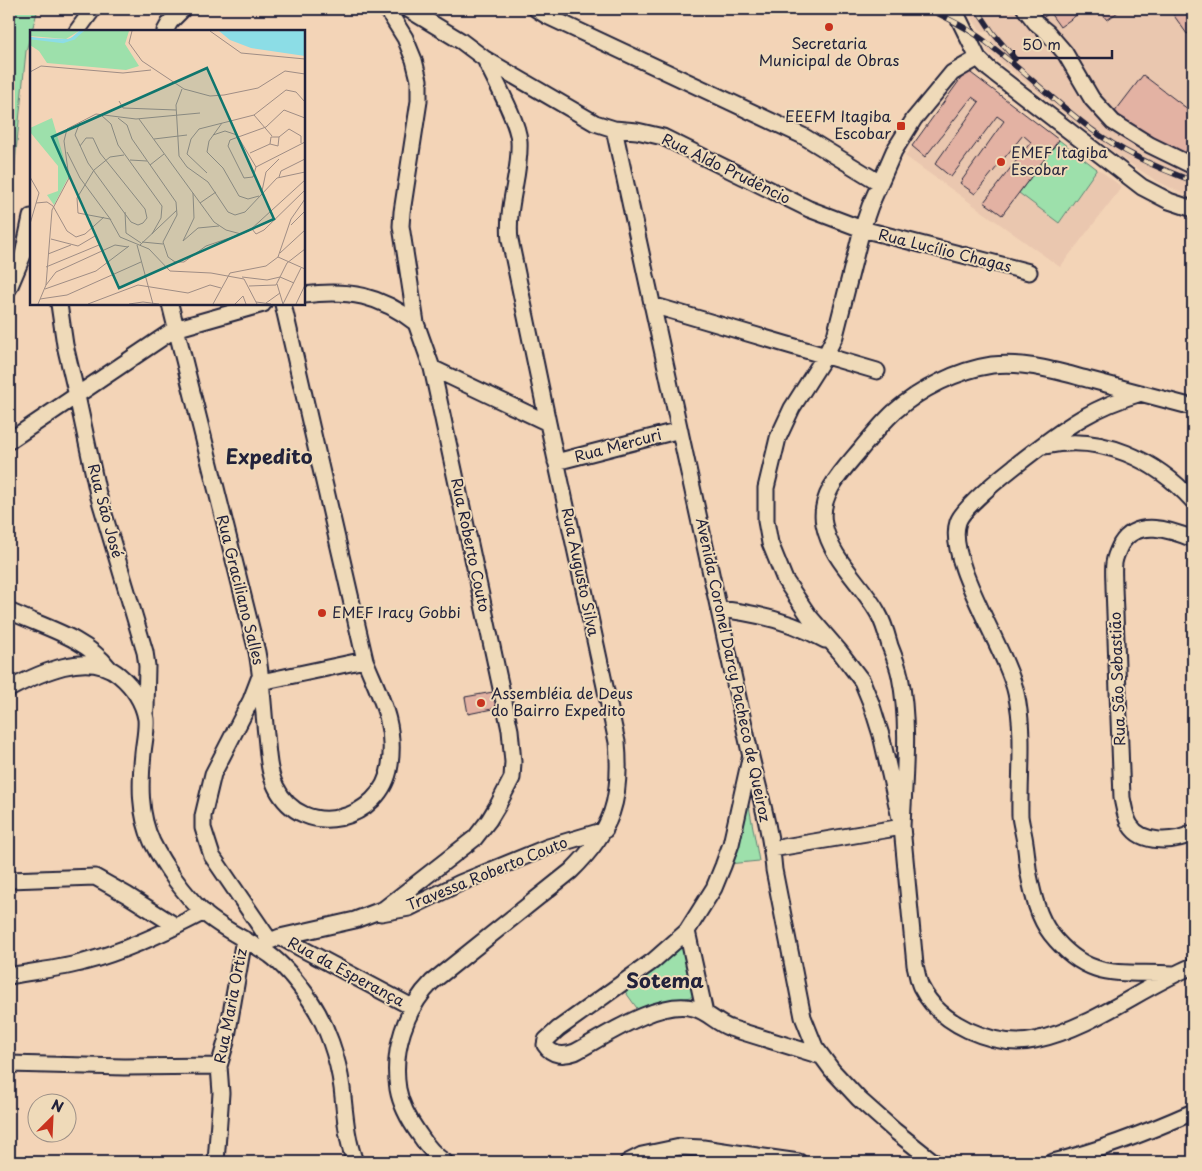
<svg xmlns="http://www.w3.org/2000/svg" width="1202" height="1171" font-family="'Playpen Sans',sans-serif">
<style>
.built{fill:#eac7af}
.green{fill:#9de0ab;stroke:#608173}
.building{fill:#e3b2a3;stroke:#22223b}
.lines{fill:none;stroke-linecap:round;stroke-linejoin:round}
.minor-casing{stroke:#22223b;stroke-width:19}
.minor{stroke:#efdab9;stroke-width:15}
.rail-casing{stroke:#22223b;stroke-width:5.5}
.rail{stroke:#efdab9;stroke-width:4;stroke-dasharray:11;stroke-linecap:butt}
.poi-dot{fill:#c8321e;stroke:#efdab9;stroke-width:2}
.labels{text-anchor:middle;stroke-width:4;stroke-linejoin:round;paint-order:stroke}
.poi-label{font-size:15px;fill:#22223b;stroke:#efdab9;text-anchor:start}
.street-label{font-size:15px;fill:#22223b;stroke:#efdab9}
.district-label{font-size:20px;font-weight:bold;fill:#22223b;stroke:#efdab9}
.inset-river{fill:none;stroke:#8cdde6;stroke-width:2.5}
.inset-road{fill:none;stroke:#9f8d85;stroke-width:1}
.view{fill:#0f766e;fill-opacity:0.15;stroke:#0f766e;stroke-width:2.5}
.inset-edge{fill:none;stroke:#22223b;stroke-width:2.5}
</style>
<rect width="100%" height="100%" fill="#f3d4b7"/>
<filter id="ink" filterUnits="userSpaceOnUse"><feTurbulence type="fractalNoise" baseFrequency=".02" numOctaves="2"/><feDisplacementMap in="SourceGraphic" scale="10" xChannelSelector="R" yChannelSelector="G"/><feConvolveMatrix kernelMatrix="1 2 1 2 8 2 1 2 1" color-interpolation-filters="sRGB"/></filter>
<g filter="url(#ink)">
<path class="built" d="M966,9H1193V199L1155,180L1117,155L989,53L986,48L993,38L989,32L980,30Z
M967,70L1122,187L1060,267L905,156Z"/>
<path class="green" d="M9,9H38L26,51L9,223Z
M1059,140L1097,169L1059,223L1019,193Z
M747,795L759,861L728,864Z
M680,945H684L698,996C677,999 659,1001 639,1011L624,990Z"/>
<path class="building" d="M1031,9H1047L1050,13L1039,20Z
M1047,9H1085L1060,27Z
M1098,9H1122L1107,20Z
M1171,9H1193V30L1187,34L1170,10Z
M967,70L1059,140L1002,215L984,202L1031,142L1023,135L975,194L960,183L1004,121L997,116L951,177L935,164L979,102L972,97L925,157L912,146Z
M1143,75L1193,113V155L1187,150L1182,156L1166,143L1161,149L1114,113Z
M493,692L497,708L468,714L465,697Z"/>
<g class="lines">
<defs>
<path id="minor" d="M408,9L461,41L485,59L595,123L614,129L637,131L663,137L809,209L862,229L1029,272
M536,9L547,16L803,136L880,183
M954,9L978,58L989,69L1142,187L1169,201L1193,209
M1025,9L1036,23L1047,32L1065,53L1092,99L1113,122L1150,145L1193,166
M77,31L93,9
M165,31L170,22L183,9
M978,58L952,73L914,119L894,151L870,206L862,229L835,336L825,356L792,408L778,438L766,488V521L770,543L785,580L809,616L840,652L862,681L871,703L881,735L902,827L915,965C917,972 918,981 921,987C931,1007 949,1021 968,1030C988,1039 1013,1045 1035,1040C1092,1028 1140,988 1193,966
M614,129L751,757C760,795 771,832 774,870L803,1017L815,1047L832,1070L859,1099L895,1131L934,1162
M9,288L23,255L31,217
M304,295C348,289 380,295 416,323
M59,304L65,345L77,396L98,494L145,652L147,666L146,709
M170,304L257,652C262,679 263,707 266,735C268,752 268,771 276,787C303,842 382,821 390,765C396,723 380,697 365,660L283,304
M652,305L877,371
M432,368L548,423
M1141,393C1121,399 1101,407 1082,418C1060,431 965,500 958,522C945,560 1007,650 1016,693C1025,733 1019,775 1020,816C1021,825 1024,834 1025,843C1027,854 1027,864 1029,875C1033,895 1038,917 1051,934C1089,982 1120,971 1173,974
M9,441L175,329L263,304
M1045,446C1101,433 1156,460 1193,501
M556,462L680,430
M1193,539C1171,530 1137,518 1121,544C1118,550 1115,556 1114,563C1113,570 1114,579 1114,587L1122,798C1124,807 1125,817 1130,825C1142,845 1175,842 1193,833
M719,609C756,613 791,621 825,640
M9,611C43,627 85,637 109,668
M259,679L251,700L213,774L203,816V828L212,856L270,941
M261,682L365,660
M9,689C38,674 88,649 119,675C132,686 143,701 146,719C147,730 144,742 143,753C140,783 139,814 152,842C164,866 184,894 203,912C223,930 248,940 270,955C285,966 299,984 310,1000C327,1025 338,1058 342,1088C345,1113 346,1138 355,1162
M750,759L731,844L723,866L714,888L687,931L653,961L558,1029L546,1040L545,1045C552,1056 564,1056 575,1052C605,1036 659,999 693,1008C707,1011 716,1023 730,1028L821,1056
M772,849L902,827C904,777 910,725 900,676C898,666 894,656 890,646C887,635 884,623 878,613C861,582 831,560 824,524C818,495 843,470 860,450C871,437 882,423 894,412C920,389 958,370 992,365C1025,361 1059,372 1091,380C1125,389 1159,398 1193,407
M9,880L95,877L127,895L176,926
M381,913L409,908L460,883L548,847L605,830
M687,931L705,1013
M280,937L412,1007
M261,949L270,941L280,937L355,920L384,909L475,838L489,820L498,805L512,778L513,762L510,730L432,368L416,323L401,226L402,212L419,101V80L414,60L405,38L387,9
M9,976C34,971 60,969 84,962C126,951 166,932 204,912
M9,1064L124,1067L219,1066
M216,1162L221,1093L219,1066L226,1042L244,939
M445,1162C434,1155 426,1145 419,1134C409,1120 401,1106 398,1089C392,1051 405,1009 432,982L571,871C613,830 622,799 617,742L548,423L510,240C506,206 521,174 519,141C518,121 494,79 485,59
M628,1162L642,1155L680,1147L703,1148L799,1162
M1053,1162C1102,1150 1148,1132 1193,1112"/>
</defs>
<use href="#minor" class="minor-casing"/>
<use href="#minor" class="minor"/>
<defs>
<path id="rail" d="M928,9C950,19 972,30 991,46C1025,72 1056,103 1091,129C1122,152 1157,168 1193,181
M977,9L993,33L1015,59"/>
</defs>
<use href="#rail" class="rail-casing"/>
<use href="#rail" class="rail"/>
</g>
</g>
<g class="poi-dot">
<circle cx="829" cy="27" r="5"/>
<rect x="896" y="121" width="10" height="10" rx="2.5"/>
<circle cx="1001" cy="162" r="5"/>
<circle cx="322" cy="613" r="5"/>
<circle cx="481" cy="703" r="5"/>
</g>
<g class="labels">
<g class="poi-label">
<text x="829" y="49" text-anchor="middle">Secretaria<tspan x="829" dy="17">Municipal de Obras</tspan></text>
<text x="891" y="122" text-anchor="end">EEEFM Itagiba<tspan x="891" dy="17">Escobar</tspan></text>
<text x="1011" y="158">EMEF Itagiba<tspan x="1011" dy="17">Escobar</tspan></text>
<text x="332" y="618">EMEF Iracy Gobbi</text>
<text x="491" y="699">Assembléia de Deus<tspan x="491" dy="17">do Bairro Expedito</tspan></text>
</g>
<g class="street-label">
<text transform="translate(726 169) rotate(26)" y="5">Rua Aldo Prudêncio</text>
<text transform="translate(945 251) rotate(14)" y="5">Rua Lucílio Chagas</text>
<text transform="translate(618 446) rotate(-15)" y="5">Rua Mercuri</text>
<text transform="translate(105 511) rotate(75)" y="5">Rua São José</text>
<text transform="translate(470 545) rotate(78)" y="5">Rua Roberto Couto</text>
<text transform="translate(580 572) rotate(78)" y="5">Rua Augusto Silva</text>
<text transform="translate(240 590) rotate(76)" y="5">Rua Graciliano Salles</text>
<text transform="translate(733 670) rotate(78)" y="5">Avenida Coronel Darcy Pacheco de Queiroz</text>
<text transform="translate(1118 679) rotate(-92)" y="5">Rua São Sebastião</text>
<text transform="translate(487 874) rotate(-22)" y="5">Travessa Roberto Couto</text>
<text transform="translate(346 972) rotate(28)" y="5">Rua da Esperança</text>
<text transform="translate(231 1006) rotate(-79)" y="5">Rua Maria Ortiz</text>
</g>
<g class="district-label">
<text x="269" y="464">Expedito</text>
<text x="665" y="988">Sotema</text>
</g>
</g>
<g transform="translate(30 30)">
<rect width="275" height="275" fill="#f3d4b7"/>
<path d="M0,1H49L36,9L0,6ZM54,1H99L95,14L109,36L96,40L17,33L9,21L0,15V8L35,11ZM22,88L39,146L24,175L17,165L28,161V136L0,102V98Z" fill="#9de0ab"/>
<path d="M49,1H54L45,9L35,11L0,8L40,9ZM189,1H275V26L221,18L200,10Z" fill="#8cdde6"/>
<path class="inset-river" d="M0,8L33,12L45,8"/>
<path class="inset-road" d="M102,1L99,13L112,31L154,59L180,66L194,65L228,58L255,41L275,44M180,1L211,23L275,29M0,42L11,36L93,43L121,40M152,59L146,75L149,126L157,137L178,152L198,182L205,185L215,182L247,148L275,142M89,71L93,78L146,80M71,85L81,94L88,115L132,176L131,188L122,204M224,85L242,106M88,88L97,95L102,109L146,172L147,185L133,212L138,227L145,232H154L176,216L211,204M109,89L184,192L196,200L211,204L219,201L275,150M50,92L45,105L48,111L58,133L101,192L108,195L113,193L117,188L115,179L70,123L63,108H56L50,116M192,93L179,111L177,122L193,138L209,166L218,169L229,166M183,105L195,101L207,105L226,137M249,107L259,99L271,106V113M124,109L157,105M240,114L248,116L249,107M240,114L241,107H249M37,122L50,148L81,190M220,123L240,114M94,125L80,127L64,140L47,168L48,183L80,189L90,207L119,219L140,241L181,243L214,249L227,274M100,130L117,131M120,135L134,124M226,137L223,147L214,148L198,116L200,110L236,97L254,80L275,88M226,137L275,112M177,143L157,124L161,109L169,99L224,85L256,60L266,62L275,72M0,147L9,163L0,194M249,147L251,141L275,129M232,161L236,142L249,129M6,173L17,172L23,176L37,201L46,207L55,204L74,187M170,173L186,162M95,182L96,203L111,213M261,195L275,181M222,199L226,204L234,200L275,160M21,209L48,216L65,206M153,211L164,188L163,163M153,211L168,198L189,196M112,212L133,214M107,215L123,274M110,215L147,180M250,223L275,200M18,224L41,215M248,227L275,239M16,237L69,215M212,247L237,250L250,247M250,247L264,253M247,254L253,274M16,255L22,180L39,148L34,111L37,99L66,84L106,89L170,83M219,256L246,255L257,233L275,219M15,259L66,241L99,216M10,269L37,265L111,232M226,272L241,274M236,273L250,263M8,274L16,255L26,242L85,215L98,217M58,274L108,255L158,263L180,255L191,258M99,274L113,272L129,274M183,274L200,243L236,236L248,227L261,189L275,169M205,274L213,266L216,274M253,274L271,238M266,274L275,255"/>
<path class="view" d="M177,38L244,189L89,258L22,107Z"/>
<rect width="275" height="275" class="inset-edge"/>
</g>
<rect width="1202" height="1171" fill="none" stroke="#efdab9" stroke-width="30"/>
<rect x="15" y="15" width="1172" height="1141" fill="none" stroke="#22223b" stroke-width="2" filter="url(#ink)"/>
<g transform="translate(52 1118) rotate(24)"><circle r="24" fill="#efdab9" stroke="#9d9087"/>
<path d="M0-4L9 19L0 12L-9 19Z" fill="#c8321e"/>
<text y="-8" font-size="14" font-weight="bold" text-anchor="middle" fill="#22223b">N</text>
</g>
<path d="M1014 50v8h98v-8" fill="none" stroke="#22223b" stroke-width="2.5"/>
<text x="1022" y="50" font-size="15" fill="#22223b" stroke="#efdab9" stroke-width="4" paint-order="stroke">50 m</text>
</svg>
